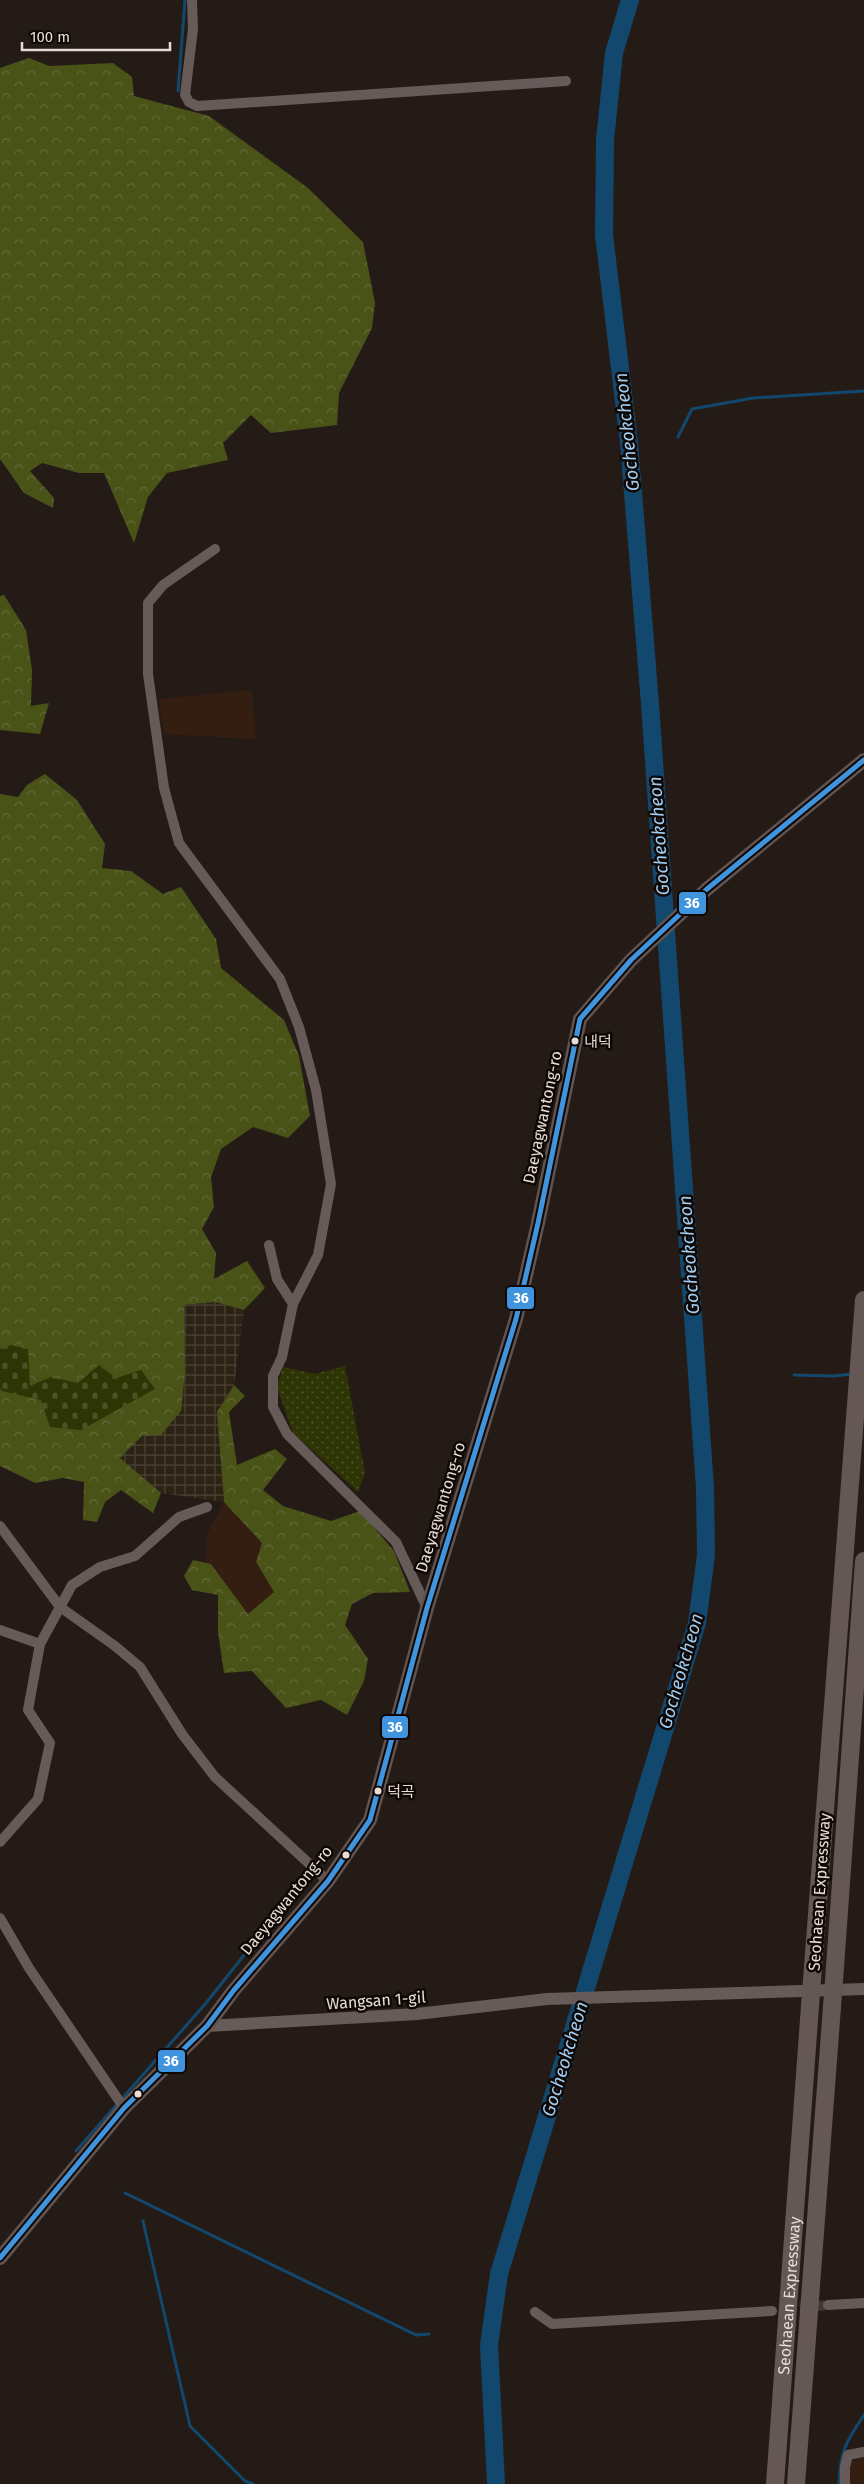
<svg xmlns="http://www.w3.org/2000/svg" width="864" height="2484" font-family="'Fira Sans','Noto Sans KR',sans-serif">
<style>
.built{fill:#341e12}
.industrial{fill:url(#industrial-grid)}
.grass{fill:url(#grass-dots)}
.forest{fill:url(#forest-crowns)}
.cemetery{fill:url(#cemetery-stones)}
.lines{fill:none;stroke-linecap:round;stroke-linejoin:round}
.stream{stroke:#13486e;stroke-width:3}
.river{stroke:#13486e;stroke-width:18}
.minor-tunnel{stroke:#423833;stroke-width:10;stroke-dasharray:10 5;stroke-linecap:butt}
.minor{stroke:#665b59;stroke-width:10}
.tertiary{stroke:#665b59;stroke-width:12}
.secondary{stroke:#605352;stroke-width:14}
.motorway{stroke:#655755;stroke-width:18}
.motorway-bridge{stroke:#655755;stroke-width:18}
.bus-1-casing{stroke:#0e0704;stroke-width:9}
.bus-1{stroke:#4094de;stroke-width:5}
.bus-dot{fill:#e8dcd5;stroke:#0e0704;stroke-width:2}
.labels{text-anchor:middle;stroke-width:5;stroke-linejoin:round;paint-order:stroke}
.bus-label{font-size:15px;fill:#e8dcd5;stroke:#0e0704;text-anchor:start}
.street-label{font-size:16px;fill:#e8dcd5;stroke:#0e0704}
.water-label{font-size:18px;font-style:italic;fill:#9fcdf4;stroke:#0e0704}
.line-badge{stroke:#0e0704;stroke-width:2}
.badge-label{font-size:14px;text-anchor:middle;font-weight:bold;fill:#fff}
</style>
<defs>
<pattern id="industrial-grid" width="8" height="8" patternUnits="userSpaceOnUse" patternTransform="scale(1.25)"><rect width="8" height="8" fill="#2d2315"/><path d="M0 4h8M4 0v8" fill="none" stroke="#4b4236"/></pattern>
<pattern id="grass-dots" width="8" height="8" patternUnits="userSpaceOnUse" patternTransform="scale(1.25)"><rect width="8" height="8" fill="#2e3504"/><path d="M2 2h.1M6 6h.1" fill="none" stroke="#4c5228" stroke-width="1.8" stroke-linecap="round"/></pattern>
<pattern id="forest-crowns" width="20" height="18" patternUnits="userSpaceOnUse" patternTransform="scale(1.25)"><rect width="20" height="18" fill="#495217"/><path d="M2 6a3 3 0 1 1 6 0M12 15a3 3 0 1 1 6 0" fill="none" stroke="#636a38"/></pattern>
<pattern id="cemetery-stones" width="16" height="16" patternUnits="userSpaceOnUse" patternTransform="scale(1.25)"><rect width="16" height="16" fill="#2e3504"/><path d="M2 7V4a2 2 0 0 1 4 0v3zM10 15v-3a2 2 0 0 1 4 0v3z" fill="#4c5228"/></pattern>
</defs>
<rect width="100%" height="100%" fill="#251b16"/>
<path class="built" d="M252,690L256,739L164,734L159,699Z
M224,1502L262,1543L256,1562L274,1592L248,1614L211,1564L206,1563L207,1534Z
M864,2458V2484H849L850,2461Z"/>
<path class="industrial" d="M215,1302L244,1310L234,1385L217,1412L224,1502L161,1493L120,1458L142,1436L185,1373L183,1305Z"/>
<path class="grass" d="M345,1366L365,1473L358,1492L293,1433L277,1387L283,1367L315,1374Z"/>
<path class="forest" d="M29,58L49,66L113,63L132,77L134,96L209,116L308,188L363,242L375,303L372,328L339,393L337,425L271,433L251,415L223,443L228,460L167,473L148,497L134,543L104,473H79L42,463L30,471L54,498L53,508L24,493L0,459V68Z
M4,595L26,630L32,670L31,706L49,703L40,734L0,730V596Z
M45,774L77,800L105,844L102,868L131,871L163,894L181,887L216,939L221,968L284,1020L299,1056L310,1116L288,1138L253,1127L221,1149L211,1177L214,1207L202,1229L216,1253L214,1279L247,1261L265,1288L244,1310L215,1302L184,1305L185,1373L181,1411L161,1435L142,1436L120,1458L161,1493L153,1513L121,1490L105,1502L97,1522L83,1520L84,1482L63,1478L35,1483L0,1466V794L18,797L27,785Z
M234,1385L245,1396L229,1412L237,1465L275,1449L287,1459L263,1490L283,1506L331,1521L360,1511L394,1551L410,1592L373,1593L352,1604L345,1625L368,1659L364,1681L347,1715L321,1700L286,1708L252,1671L224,1673L218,1632V1595L192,1590L184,1576L193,1560L211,1564L248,1614L274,1592L256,1562L262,1543L224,1502L217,1412Z"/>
<path class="cemetery" d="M11,1345L28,1349L30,1386L51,1377L78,1383L99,1365L116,1378L141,1370L155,1389L81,1430L50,1427L41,1400L2,1391L0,1388V1349Z"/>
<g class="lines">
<path class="stream" d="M178,91L185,0
M678,437L692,409L753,398L864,391
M794,1375L833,1376L853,1374
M76,2151L206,2003L288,1900
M125,2193L416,2335L429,2334
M143,2221L190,2426L245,2481L253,2484
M839,2484C840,2452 846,2441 864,2415"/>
<path class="river" d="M496,2484L489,2345L499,2274L697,1623L706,1555L705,1488L650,704L629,443L604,235L605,140L614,53L630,0"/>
<path class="minor-tunnel" d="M785,2309L828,2305"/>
<path class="minor" d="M192,0L193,29L185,95L189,102L197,106L566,81
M215,549L163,585L148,603V674L164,788L179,843L280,979L299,1027L316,1090L331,1184L318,1255L293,1304L282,1357L273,1376V1407L287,1434L396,1542L427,1608
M269,1245L277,1279L293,1304
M0,1526L60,1607L115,1646L140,1667L182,1734L215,1777L328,1881
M0,1630L40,1644
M0,1842L38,1799L50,1743L28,1710L40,1644L72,1585L100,1567L135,1556L179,1517L207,1507
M0,1918L29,1968L124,2108
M828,2305L864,2303
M535,2312L552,2324L772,2311
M845,2484V2467L848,2455L864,2452"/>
<path class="tertiary" d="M207,2026L417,2014L547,1999L864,1989"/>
<path class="secondary" d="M0,2258L124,2108L207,2026L234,1990L328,1881L370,1820L427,1608L516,1319L538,1223L580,1019L631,960L707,889L864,760"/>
<g class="motorway">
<path d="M813,1967L864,1300"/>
<path d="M835,1967L864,1561"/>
<path id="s1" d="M775,2484L810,2006"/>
<path d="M796,2484L832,2007"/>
</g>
<path class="motorway-bridge" d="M810,2006L813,1967
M832,2007L835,1967"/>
<defs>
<path id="bus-1" d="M0,2258L124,2108L207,2026L234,1990L328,1881L370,1820L427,1608L516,1319L538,1223L580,1019L631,960L707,889L864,760"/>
</defs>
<use href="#bus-1" class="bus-1-casing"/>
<use href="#bus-1" class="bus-1"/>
</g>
<g class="bus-dot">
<circle cx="575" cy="1041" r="4.5"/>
<circle cx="378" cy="1791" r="4.5"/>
<circle cx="346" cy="1855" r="4.5"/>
<circle cx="138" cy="2094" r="4.5"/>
</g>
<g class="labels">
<g class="bus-label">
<text x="584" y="1047">내덕</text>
<text x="387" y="1797">덕곡</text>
</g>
<g class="street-label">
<text transform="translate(542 1117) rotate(-78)" y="6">Daeyagwantong-ro</text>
<text transform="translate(440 1507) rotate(-73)" y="6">Daeyagwantong-ro</text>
<text transform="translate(819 1892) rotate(-86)" y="6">Seohaean Expressway</text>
<text transform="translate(286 1900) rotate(-51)" y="6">Daeyagwantong-ro</text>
<text transform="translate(376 2000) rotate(-4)" y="6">Wangsan 1-gil</text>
<text dy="6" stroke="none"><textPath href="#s1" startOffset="189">Seohaean Expressway</textPath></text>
</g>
<g class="water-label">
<text transform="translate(627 432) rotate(-96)" y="6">Gocheokcheon</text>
<text transform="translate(659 836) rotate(-94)" y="6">Gocheokcheon</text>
<text transform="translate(689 1255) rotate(-94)" y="6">Gocheokcheon</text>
<text transform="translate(681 1671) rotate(-74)" y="6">Gocheokcheon</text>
<text transform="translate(565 2059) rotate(-73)" y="6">Gocheokcheon</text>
</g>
</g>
<g class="line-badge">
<rect x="678" y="891" width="29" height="24" rx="5" fill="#4094de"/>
<rect x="506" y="1286" width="29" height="24" rx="5" fill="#4094de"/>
<rect x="381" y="1715" width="28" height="24" rx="5" fill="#4094de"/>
<rect x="157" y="2049" width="29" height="24" rx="5" fill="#4094de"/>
</g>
<g class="badge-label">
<text x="692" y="908">36</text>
<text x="521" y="1303">36</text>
<text x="395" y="1732">36</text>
<text x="171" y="2066">36</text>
</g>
<path d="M22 42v8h148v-8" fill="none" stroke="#e8dcd5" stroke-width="2.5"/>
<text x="30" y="42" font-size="15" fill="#e8dcd5" stroke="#0e0704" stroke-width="4" paint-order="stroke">100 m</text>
</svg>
